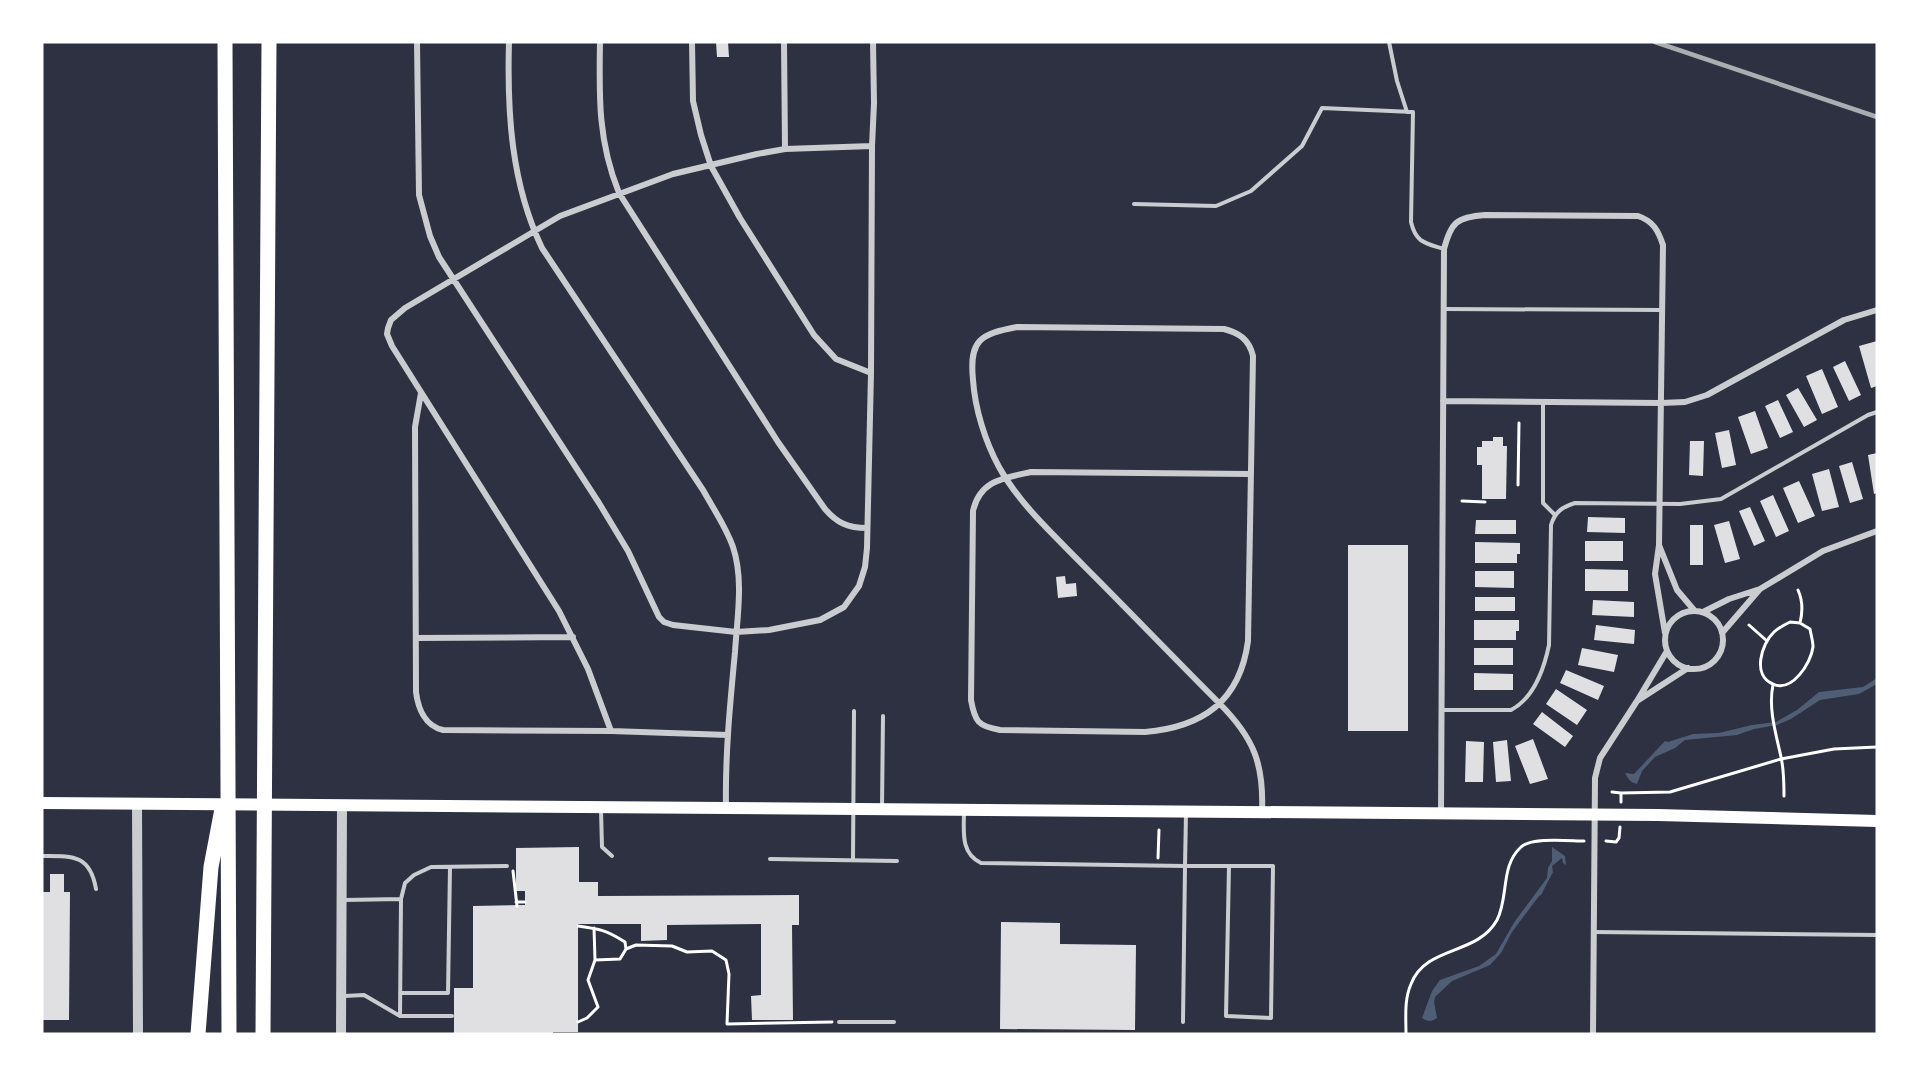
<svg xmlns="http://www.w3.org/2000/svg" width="1919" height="1076" font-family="'Alegreya Sans',sans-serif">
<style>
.water{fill:#4f5d75}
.building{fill:#e0e0e3}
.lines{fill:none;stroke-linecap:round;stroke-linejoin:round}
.path{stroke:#fff;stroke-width:3}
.service{stroke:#caccd0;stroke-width:4}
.minor{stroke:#caccd0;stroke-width:6}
.tertiary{stroke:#caccd0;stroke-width:10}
.secondary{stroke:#fff;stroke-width:12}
.motorway{stroke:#fff;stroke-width:15}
.rail{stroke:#abadb3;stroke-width:4.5}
</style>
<rect width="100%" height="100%" fill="#2d3142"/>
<path class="water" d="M1877,678V684L1859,694L1820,700L1791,719L1777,725L1754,729L1737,735L1685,740L1675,748L1655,757L1642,771L1637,784C1630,782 1629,780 1625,773L1634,774L1665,741L1668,742L1693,734L1719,733L1752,725L1776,722L1797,710L1819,692L1863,687Z
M1552,847L1565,856L1566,865L1563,863L1562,858L1552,866L1553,872L1541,895L1539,896L1512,932L1501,953L1490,965L1452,981L1435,997L1434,1002L1437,1018C1431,1022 1428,1022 1422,1018L1432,991L1440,980L1479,966L1496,954L1515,921L1547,878L1548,868L1552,861Z"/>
<path class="building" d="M716,42H728L729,57H717Z
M1877,341V386L1871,388L1859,346Z
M1845,361L1861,395L1849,401L1833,367Z
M1822,369L1838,407L1822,414L1806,376Z
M1798,388L1817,420L1804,427L1786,395Z
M1778,400L1793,432L1780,438L1765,406Z
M1755,411L1768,448L1751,454L1738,417Z
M1729,430L1736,465L1722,468L1715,433Z
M1493,437H1503V446H1507L1506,499H1482V465H1477V447H1482V441H1493Z
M1690,441H1704L1703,476L1689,475Z
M1877,453V493L1874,494L1868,455Z
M1852,462L1863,499L1850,503L1839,466Z
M1829,469L1839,507L1822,511L1812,474Z
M1799,481L1815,516L1798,523L1783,488Z
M1773,495L1789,531L1776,537L1760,501Z
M1750,507L1765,541L1754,546L1739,511Z
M1588,517L1625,518V533L1587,532Z
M1476,520H1516V534H1475Z
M1729,521L1740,559L1725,563L1714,525Z
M1690,525H1703V565H1690Z
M1585,541H1623V561H1585Z
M1475,542L1520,543V554H1517V563H1475Z
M1348,545H1408V731H1348Z
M1585,569L1628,570V591H1585Z
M1475,571H1514V588L1475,587Z
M1065,576L1066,584L1076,583L1077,596L1058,598L1056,577Z
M1475,597H1515V611H1475Z
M1593,600L1634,602V617L1592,615Z
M1474,620H1519V631H1516V640H1474Z
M1596,625L1635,630L1634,644L1594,640Z
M1474,648H1513V665H1474Z
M1582,648L1618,655L1614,672L1578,665Z
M1566,670L1604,686L1598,700L1560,683Z
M1474,673L1513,674V690H1474Z
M1556,689L1587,710L1577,725L1546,704Z
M1542,712L1573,736L1565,747L1533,724Z
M1533,739L1548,779L1530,784L1515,746Z
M1507,740L1511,781L1496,782L1493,742Z
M1466,741L1484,742L1483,782H1465Z
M579,847V882H598V896L799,895V925H792L793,1020H752L751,996L761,995V924L667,925V940L641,941V924H578V1032H553V1034H454V988H473V906L525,905V891H516V848Z
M50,874H64V892H70L69,1020H42V892H50Z
M1001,922L1060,923V944L1136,945L1135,1030L1000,1029Z"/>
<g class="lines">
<path class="path" d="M1518,485L1519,423
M1462,501L1485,502
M1798,590C1803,601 1803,611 1800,623
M1790,622L1800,623L1810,629C1811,635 1813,641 1813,647C1811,663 1792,693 1773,684C1752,676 1761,644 1774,632C1778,628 1784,625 1790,622Z
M1749,625L1767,641
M1773,685C1768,708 1776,734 1781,757C1784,770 1784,783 1784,796
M1612,792L1621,793
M1621,802V793L1670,792L1781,759L1834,749L1877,747
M1606,841L1616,842L1619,838L1620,827
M1158,858L1159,830
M513,871L517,906
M516,902H525
M578,926C600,929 606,930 625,942L626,949L620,959L595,960L594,928
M626,949L636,945L672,946L687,952L712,951L726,960L729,974L727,1024L832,1022
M578,1022L587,1018L598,1007L588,980L595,960
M1406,1034C1406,1017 1404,1000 1411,984C1426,945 1477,956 1497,920C1509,897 1500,866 1521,847C1531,837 1570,841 1584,841"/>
<path class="service" d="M1389,42L1397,81L1407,112
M1134,204L1216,206L1251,191L1302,146L1322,108L1413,112L1411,222C1416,243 1425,243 1444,249
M1444,309L1662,310
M1543,402V503L1555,515
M1442,710H1511C1534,698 1544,669 1549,645L1551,525C1555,512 1562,507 1575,503L1680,504L1721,499L1868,415L1877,412
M882,808L883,716
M601,810L602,847L612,856
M964,811C964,831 960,853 981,863L1185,866L1183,1022
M1186,813L1185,866H1273L1271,1018L1226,1016L1229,866
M42,856C72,856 90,854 96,889
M770,859L897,861
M853,860L854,711
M345,900L401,899
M1593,932L1877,935
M400,993H448L450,867
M344,996L364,995L400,1016H452
M400,1016L401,899L405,883L414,875L431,867L507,866
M839,1022H894"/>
<path class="minor" d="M417,42L419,195L430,236L439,257L599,503L628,551L659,617L664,622L673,625L736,632L769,630L820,620L844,607L859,586L865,567L867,548L871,373L872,146L874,103L873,42
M509,42C507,112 511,183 542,248L703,490C713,508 726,527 733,547C744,580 737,618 735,652C730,704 725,756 726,808
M600,42C599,97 598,141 619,193L778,442L825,509C837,523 848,528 867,528
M692,42L693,101L701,135L711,166L740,218L814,335L836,359L871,373
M784,42L785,149
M421,393L415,427L416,692C418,708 425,726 443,730L611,731L728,735
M1443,401L1661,403L1685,402L1707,395L1844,320L1877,310
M1250,474L1031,472C1004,478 980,480 973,511L971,700C975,722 978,726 1000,730L1145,732C1203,727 1240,701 1248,641L1253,356C1249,339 1239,333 1224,329L1017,327C980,334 969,340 973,380C975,409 985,441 999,467C1020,505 1055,536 1085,567C1130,612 1174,658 1219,703C1254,738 1264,764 1262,812
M1760,589L1823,551L1877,531
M1665 640a29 29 0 1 1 58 0a29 29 0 1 1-58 0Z
M1703,612L1729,599L1760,589L1722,633
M1665,633L1655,574L1659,545L1677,590L1694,610
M416,638L573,637
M1667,651L1637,701L1688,668
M611,731L588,669L559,611L392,346L387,334L388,328L391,320L405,308L560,216L673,174L757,154L785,149L872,146
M1441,813L1444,249C1451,222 1457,217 1485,215L1638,216C1653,221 1658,230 1663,245L1659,545
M1593,1034L1595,778L1600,758L1637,701"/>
<path class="tertiary" d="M137,803L138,1034
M341,1034L342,805"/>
<path class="secondary" d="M42,803L1658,815L1877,821"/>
<path class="motorway" d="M225,42L229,1034
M198,1034L211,867L222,809
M263,1034L269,42"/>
<path class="rail" d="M1655,42L1877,117"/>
</g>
<rect width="1919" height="1076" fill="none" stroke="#ffffff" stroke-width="87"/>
</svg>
